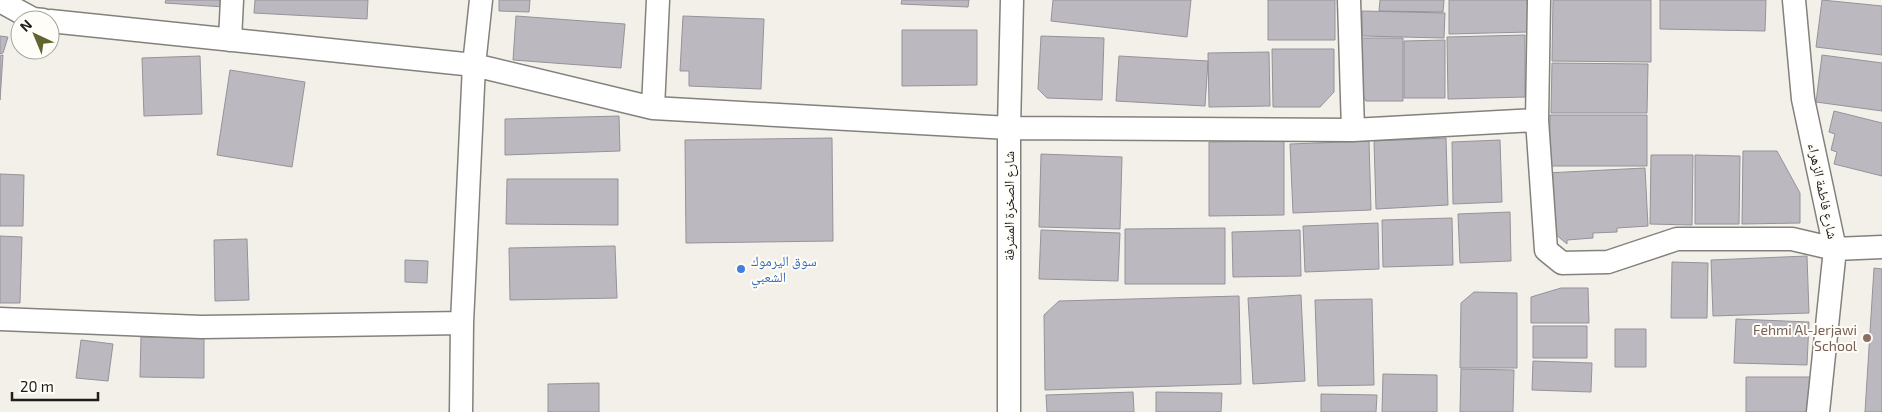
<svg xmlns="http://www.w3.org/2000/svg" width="1882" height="412" font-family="'Exo 2','Noto Naskh Arabic',sans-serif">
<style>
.building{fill:#bbb9bf;stroke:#959399}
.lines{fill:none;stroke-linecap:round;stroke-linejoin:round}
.street-casing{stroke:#83817b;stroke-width:25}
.street{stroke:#fff;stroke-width:22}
.shop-dot{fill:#3f7fe0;stroke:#fffdf8;stroke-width:2}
.education-dot{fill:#8d6e63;stroke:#fffdf8;stroke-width:2}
.labels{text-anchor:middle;stroke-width:4;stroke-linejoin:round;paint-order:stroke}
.street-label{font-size:14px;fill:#1f1e1c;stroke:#fffdf8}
.shop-label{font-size:14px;fill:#366cbe;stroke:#fffdf8;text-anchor:start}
.education-label{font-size:14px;fill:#785e54;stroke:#fffdf8;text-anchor:end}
</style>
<rect width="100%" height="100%" fill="#f2f0e9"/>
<path class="building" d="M166,0H225L224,7L165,3Z
M255,0H368L367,19L254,13Z
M499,0H530L529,12L499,11Z
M902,0H969L968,7L901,4Z
M1053,0H1191L1187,37L1051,21Z
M1268,0H1335V40H1268Z
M1380,0H1444L1443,12L1379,11Z
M1449,0H1529L1530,32L1449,34Z
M1553,0H1651V62L1552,61Z
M1660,0H1766L1765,31L1660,29Z
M1822,0L1882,6V55L1816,47Z
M1362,11L1445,13L1444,38L1362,36Z
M516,16L625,24L621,68L513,60Z
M683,16L764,19L761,89L689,86V71H680Z
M902,30H977V85L902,86Z
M1525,35V97L1448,99L1447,37Z
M0,36L8,37L3,53L0,54Z
M1041,36L1104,38L1102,100L1047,98L1038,89Z
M1358,38H1403V101H1366L1358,88Z
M1445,40V98H1404V41Z
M1272,49H1334V92L1320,107H1273Z
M1269,52L1270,106L1209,107L1208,53Z
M3,55L0,100V56Z
M1822,55L1882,63V111L1816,102Z
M200,56L202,114L144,116L142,58Z
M1119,56L1208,61L1205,106L1116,101Z
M1552,63L1648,64L1647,113H1551Z
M230,70L305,82L292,167L217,155Z
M1834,111L1882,123V176L1834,164L1837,152L1831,150L1835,134L1829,132Z
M1550,115H1647V166H1549Z
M619,116L620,151L505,155V119Z
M832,138L833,241L686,243L685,140Z
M1446,138L1448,205L1376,209L1374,141Z
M1500,140L1502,202L1453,204L1452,142Z
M1284,141V215L1209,216V142Z
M1369,141L1371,210L1293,213L1290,144Z
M1743,151H1777L1800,193V223L1742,224Z
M1041,154L1122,157L1120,229L1039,227Z
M1651,155H1693L1692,225L1650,224Z
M1695,155L1740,156L1739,224H1695Z
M1645,168L1648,226L1617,228V232L1593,233V238L1567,240V244L1548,228L1546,173Z
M0,174L24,175L23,226H0Z
M507,179H618V225L506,224Z
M1510,212L1511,261L1460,263L1458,214Z
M1452,218L1453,265L1383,267L1382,220Z
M1378,223L1379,269L1305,272L1303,226Z
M1225,228V284H1125V229Z
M1041,230L1120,233L1118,281L1039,279Z
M1300,230L1301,276L1233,277L1232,232Z
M0,236L22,237L20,303H0Z
M247,239L249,300L215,301L214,240Z
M615,246L617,298L510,300L509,248Z
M1807,256L1809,313L1713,316L1711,260Z
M405,260L428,261L427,283L405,282Z
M1672,262L1708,263L1707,318H1671Z
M1874,268L1882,269V412H1865Z
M1561,288H1588L1589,323H1531V297Z
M1474,292L1517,293V368H1460L1461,303Z
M1301,295L1305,381L1253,384L1248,298Z
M1239,296L1241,384L1045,390L1044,315L1059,301Z
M1372,299L1374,385L1318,386L1315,300Z
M1736,319L1809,322L1807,365L1734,363Z
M1533,326H1587V358H1533Z
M1615,329H1646V367H1615Z
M141,337L204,338V378L140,377Z
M81,340L113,344L108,381L76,378Z
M1533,361L1592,363L1591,392L1532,390Z
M1461,369L1514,370L1513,412H1460Z
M1383,374L1437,375V412H1382Z
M1746,377H1810V412H1746Z
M599,383V412H548V384Z
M1133,392L1134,412H1047L1046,395Z
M1156,392L1222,393L1221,412H1156Z
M1321,394L1377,395L1376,412H1321Z"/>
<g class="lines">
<defs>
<path id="street" d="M1349,0L1353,130L1537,120L1546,250L1562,263L1608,262L1677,239H1792L1835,249L1882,247
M1794,0L1803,99L1835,249L1818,412
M0,1L33,19L43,20
M50,21L474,65L481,0
M230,40L232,0
M653,108L658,0
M1537,120L1539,0
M0,319L201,327L462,323L474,65L653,108L1009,128L1353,130
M461,412L462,323
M1009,412V128L1012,0"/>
</defs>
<use href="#street" class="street-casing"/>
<use href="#street" class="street"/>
</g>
<circle class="shop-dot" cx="741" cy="269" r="5"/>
<circle class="education-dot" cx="1867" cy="338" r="5"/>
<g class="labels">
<g class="street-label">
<text transform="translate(1823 191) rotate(78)" y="5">شارع فاطمة الزهراء</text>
<text transform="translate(1009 206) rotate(-90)" y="5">شارع الصخرة المشرفة</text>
</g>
<g class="shop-label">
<text x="751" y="266">سوق اليرموك<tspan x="751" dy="16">الشعبي</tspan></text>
</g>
<g class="education-label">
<text x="1857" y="335">Fehmi Al-Jerjawi<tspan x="1857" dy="16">School</tspan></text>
</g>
</g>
<g transform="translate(35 35) rotate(316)"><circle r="24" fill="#fffdf8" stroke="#a5a4a0"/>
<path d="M0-4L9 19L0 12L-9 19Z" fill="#646431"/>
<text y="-8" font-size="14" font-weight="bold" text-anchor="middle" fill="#1f1e1c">N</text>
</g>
<path d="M12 392v8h86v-8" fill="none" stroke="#1f1e1c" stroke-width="2.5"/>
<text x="20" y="392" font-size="15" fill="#1f1e1c" stroke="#fffdf8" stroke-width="4" paint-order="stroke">20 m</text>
</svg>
